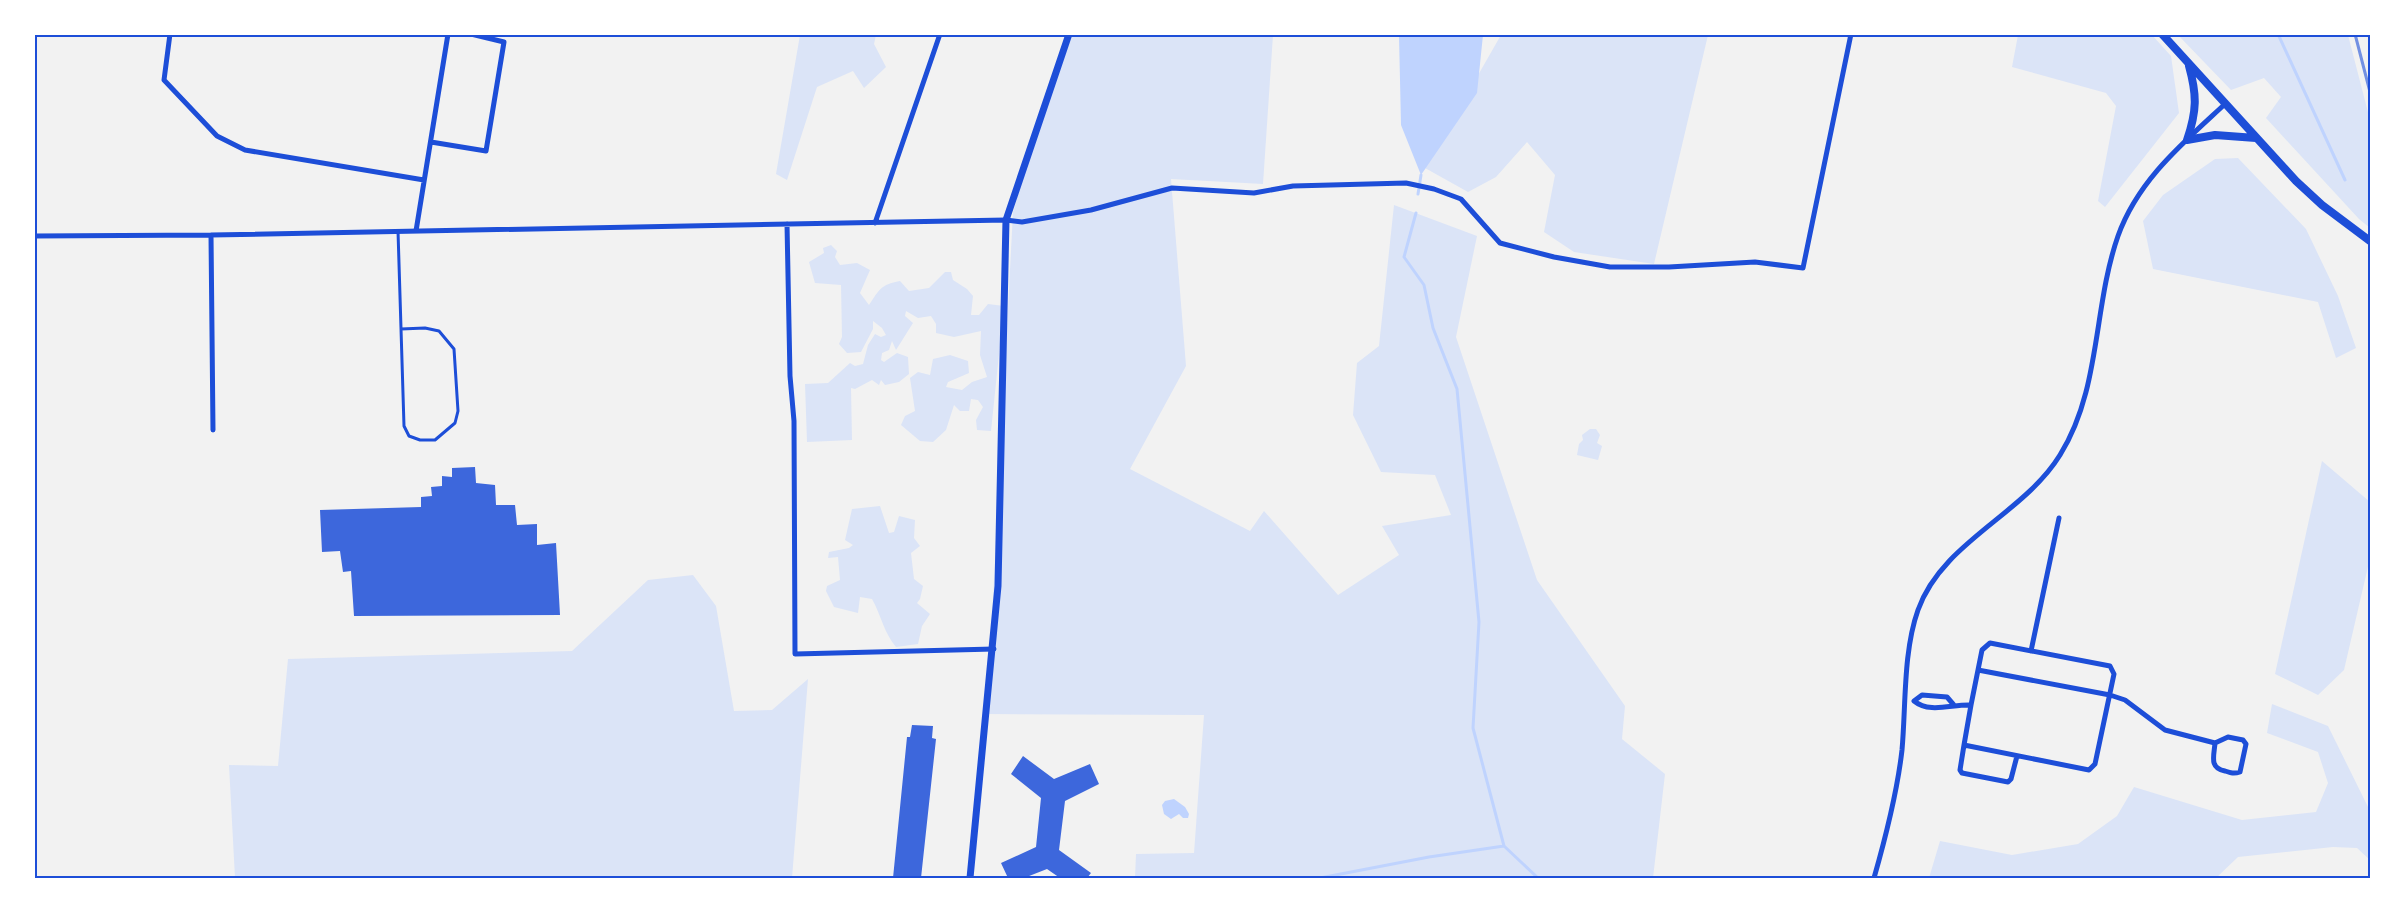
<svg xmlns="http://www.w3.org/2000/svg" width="2405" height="913" font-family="Karla,sans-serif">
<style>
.green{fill:#dbe4f7}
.water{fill:#bfd3fe}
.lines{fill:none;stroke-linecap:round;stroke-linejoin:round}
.stream{stroke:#bfd3fe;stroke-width:3}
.building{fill:#3d67dc}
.service{stroke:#1d4ed8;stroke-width:3}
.minor{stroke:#1d4ed8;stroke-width:5}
.tertiary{stroke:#1d4ed8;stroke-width:7}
.secondary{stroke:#1d4ed8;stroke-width:8}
.rail{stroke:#7290e2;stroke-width:3}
.neatline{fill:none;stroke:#1d4ed8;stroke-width:2}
</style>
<rect width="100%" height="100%" fill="#f2f2f2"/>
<path class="green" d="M800,35H876L874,44L886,67L864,88L853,71L817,87L787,180L776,174Z
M1068,35H1273L1263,184L1171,179L1186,366L1130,469L1250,531L1264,511L1338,595L1399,555L1382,526L1451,515L1435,475L1381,472L1353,415L1357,363L1379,346L1394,205L1477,236L1456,337L1537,580L1625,706L1622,739L1665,774L1653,878H1135L1136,854L1194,853L1204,715L987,714L1013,212L1055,69Z
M1501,35H1708L1654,264L1574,252L1544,232L1555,175L1527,142L1496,177L1468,192L1425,168Z
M2018,35H2152L2171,56L2179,113L2105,207L2098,201L2116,106L2106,93L2012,67Z
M2178,35H2348L2370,120V228L2359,219L2266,118L2281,97L2264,78L2231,90Z
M2238,158L2306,229L2338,296L2356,348L2336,358L2318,302L2153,269L2143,221L2163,195L2215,159Z
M831,245L837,251L835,257L840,265L857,263L870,270L860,293L869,305C880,289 880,285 900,281L909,291L929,288L945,272H951L953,280L967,289L973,296L971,315H979L988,304L1004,306L991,431L977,430L976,420L983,407L978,400L971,399L969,411H960L954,405L946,430L933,442L920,441L901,425L905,416L915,411L910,378L918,372L930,375L933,359L950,355L968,361L969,373L948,382L946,387L962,390L972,382L987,377L980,355L981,331L954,337L936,333V324L931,316L918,318L906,311L905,316L913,323L896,350L892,341L889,350L882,353L881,360L884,362L897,353L908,357L909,374L899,382L885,385L881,380L879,385L872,380L855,389L851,388L852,440L807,442L805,384L828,383L850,363L855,366L863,364L868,345L875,334L881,337L886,335L882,328L873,321V329L861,352L847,353L839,344L842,337L841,285L815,283L809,262L824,253L823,248Z
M1590,429H1596L1600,435L1597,443L1602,446L1598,460L1577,455L1579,444L1583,440L1582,435Z
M2322,461L2370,502V558L2344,670L2318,695L2275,674Z
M880,506L889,533L894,532L899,516L915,520L914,538L920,546L911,553L914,579L923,586L920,599L917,603L930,614L922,626L918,644L896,647C884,633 881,615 872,599L860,597L858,613L834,607L826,591L827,586L840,580L838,557L828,558L829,552L849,548L853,545L845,540L852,509Z
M693,575L716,606L734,711L772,710L808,679L792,878H235L229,765L278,766L288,659L572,651L648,580Z
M2272,704L2328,726L2370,811V860L2357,848L2333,847L2238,857L2216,878H1929L1940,841L2012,855L2078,844L2117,816L2134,787L2242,820L2316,812L2328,783L2318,752L2267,733Z"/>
<path class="water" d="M1399,35H1483L1477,93L1421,175L1401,125Z
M1174,799L1185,807L1189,814L1188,818H1183L1179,814L1171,819L1164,814L1162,805L1165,801Z"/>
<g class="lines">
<path class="stream" d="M2278,34L2345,180
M1418,194L1421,175
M1416,213L1404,257L1424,285L1433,328L1457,389L1479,622L1473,728L1504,846L1538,878
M1320,878L1429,857L1504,846"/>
</g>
<path class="building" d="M475,467L476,483L495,485L496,505H515L517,525L537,524V545L556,543L560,615L354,616L351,571L343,572L340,551L322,552L320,510L421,507V497L432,496L431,487L442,486V476L452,477V468Z
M912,725L933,726L932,738L936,739L921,878H893L907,737H910Z
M1023,756L1054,779L1090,764L1099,784L1065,801L1059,850L1091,873L1087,878H1060L1047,869L1024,878H1008L1001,863L1036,847L1041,798L1011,774Z"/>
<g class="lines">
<path class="service" d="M398,231L404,426L409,436L420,440H435L455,423L458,411L454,349L439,331L425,328L401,329"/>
<path class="minor" d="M170,34L164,80L217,136L245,150L424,180
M431,142L486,151L504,42L471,34
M875,223L940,34
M787,224L790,376L794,421L795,654L994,649
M416,231L448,34
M211,235L213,430
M34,236L211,235L1006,220L1022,222L1091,210L1172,188L1254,193L1293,186L1406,183L1434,189L1461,199L1500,243L1554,257L1610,267H1669L1755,262L1803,268L1851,34
M2031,651L2059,518
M1978,670L2110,695L2125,700L2165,730L2215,743L2228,737L2243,740L2246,744L2240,772C2234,774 2231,773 2225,771C2209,768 2214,756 2215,743
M1953,704L1947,697L1922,695L1914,701C1930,714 1952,704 1971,705L1982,650L1990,643L2110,666L2114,674L2095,764L2089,770L1964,745L1971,705
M1964,745L1960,770L1962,773L2008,782L2011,779L2017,756
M1874,878C1886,836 1897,794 1902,750C1906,706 1903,652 1918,610C1942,542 2023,515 2060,455C2101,390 2093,307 2118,236C2138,180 2183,143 2225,104"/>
<path class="tertiary" d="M970,878L998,586L1006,220L1069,34"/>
<path class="secondary" d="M2162,34L2296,181L2322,205L2370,241
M2189,66C2197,95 2197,111 2187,140L2215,135L2256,138"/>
<path class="rail" d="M2355,34L2370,92"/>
</g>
<rect width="2405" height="913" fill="none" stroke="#ffffff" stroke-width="72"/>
<rect x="36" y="36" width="2333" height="841" class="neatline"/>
</svg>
